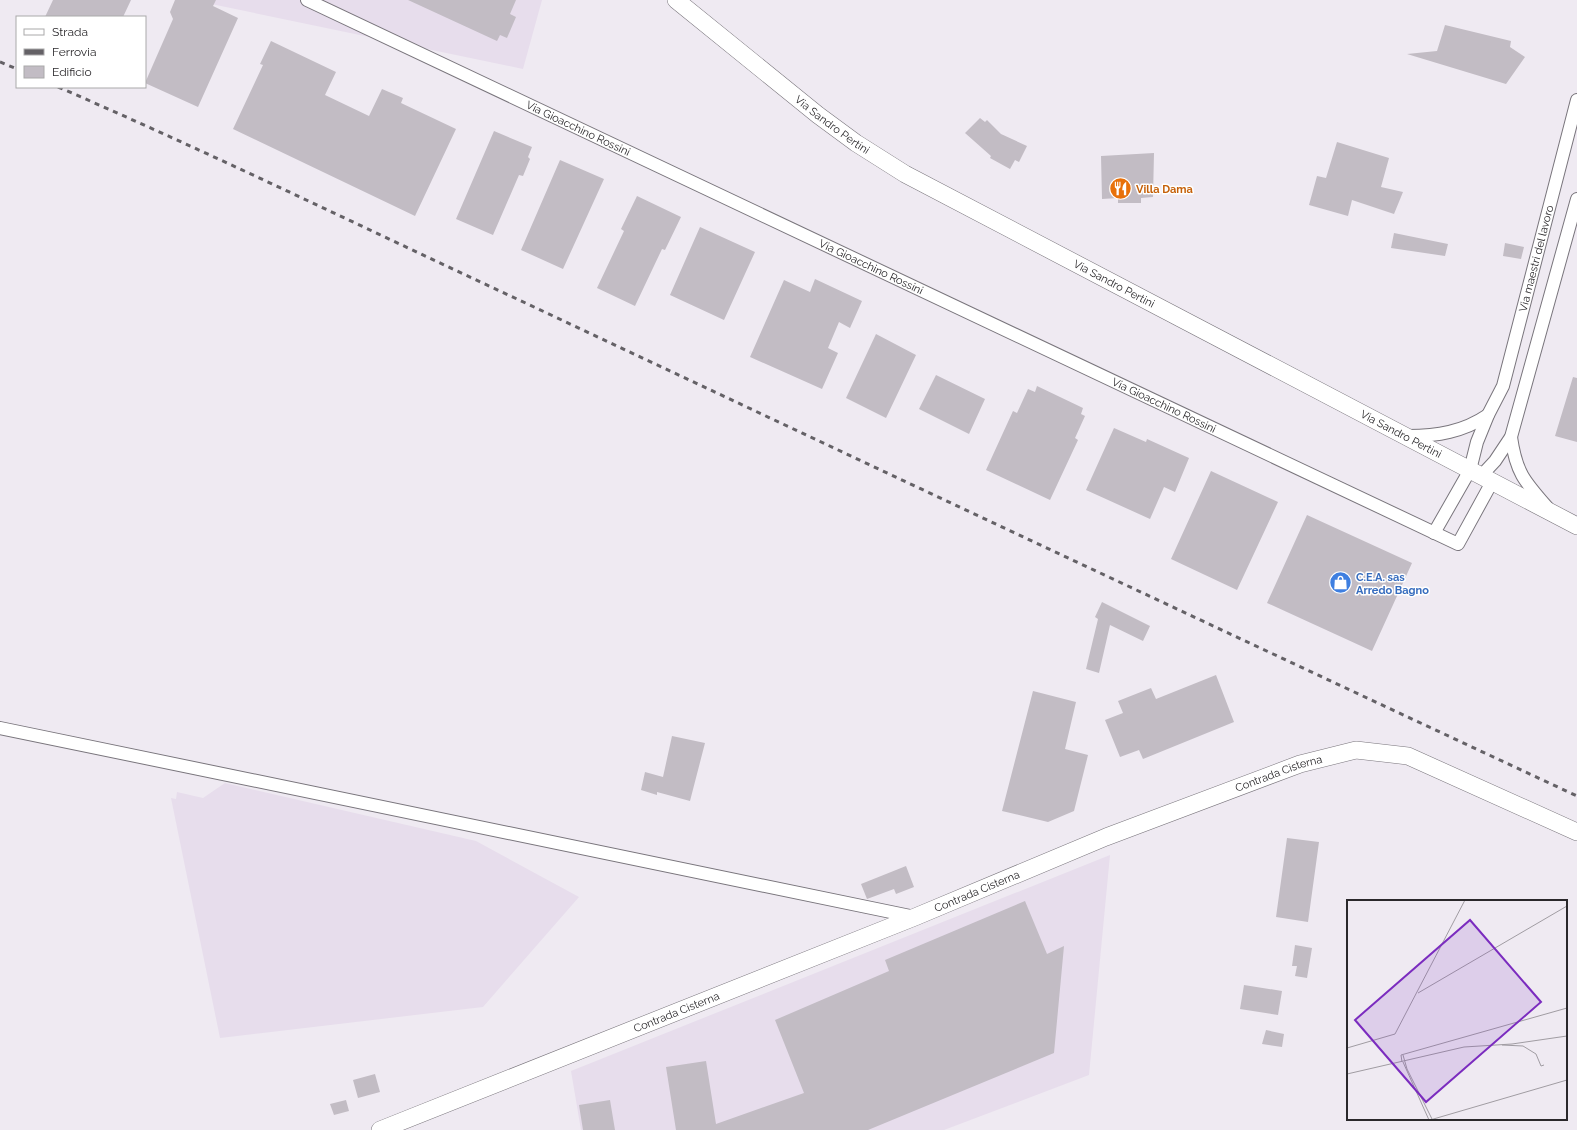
<svg xmlns="http://www.w3.org/2000/svg" width="1577" height="1130" font-family="Raleway,sans-serif">
<style>
.built{fill:#e7ddec}
.building{fill:#c2bcc4}
.lines{fill:none;stroke-linecap:round;stroke-linejoin:round}
.street-casing{stroke:#79757c;stroke-width:14}
.secondary-casing{stroke:#79757c;stroke-width:18}
.street{stroke:#fff;stroke-width:12}
.secondary{stroke:#fff;stroke-width:17}
.rail{stroke:#646166;stroke-width:3;stroke-dasharray:5 5;stroke-linecap:butt}
.labels{text-anchor:middle;stroke-width:3;stroke-linejoin:round;paint-order:stroke}
.street-label{font-size:11px;fill:#2a282b;stroke:#fff}
.food-label{font-size:11px;font-weight:bold;fill:#c56008;stroke:#fff;text-anchor:start}
.shop-label{font-size:11px;font-weight:bold;fill:#366cbe;stroke:#fff;text-anchor:start}
.inset-road{fill:none;stroke:#a09ca2;stroke-width:1}
.view{fill:#7b2cbf;fill-opacity:0.15;stroke:#7b2cbf;stroke-width:2}
.inset-edge{fill:none;stroke:#2a282b;stroke-width:2}
</style>
<rect width="100%" height="100%" fill="#efeaf2"/>
<path class="built" d="M192,0H542L523,69Z
M225,783L476,841L579,897L483,1007L220,1038L171,798L176,799L177,792L203,798Z
M1110,855L1089,1075L944,1130H581L571,1071Z"/>
<path class="building" d="M53,0H131L123,17H45Z
M175,0H216L213,6L238,18L198,107L145,83L173,19L170,12Z
M408,0H516L510,14L516,17L507,38L500,35L497,41Z
M1445,25L1511,41L1510,47L1525,57L1506,84L1407,54L1437,51Z
M271,41L336,72L325,95L369,116L382,89L403,98L401,103L456,129L415,216L233,129L263,65L260,64Z
M980,118L985,122L987,120L1001,134L1027,146L1019,162L1015,160L1010,169L990,158L991,156L965,133Z
M494,131L532,147L528,157L530,159L523,176L519,175L493,235L456,219Z
M1337,142L1389,158L1381,187L1403,192L1394,214L1352,200L1348,216L1309,205L1317,176L1326,178Z
M1154,153L1153,197L1141,198V203H1118V198L1102,199L1101,156Z
M560,160L604,179L563,269L521,250Z
M637,196L681,217L665,250L662,249L635,306L597,288L624,231L621,229Z
M700,227L755,252L724,320L670,295Z
M1394,233L1448,244L1445,256L1391,248Z
M1505,243L1524,247L1521,259L1503,256Z
M815,279L862,301L850,328L839,322L828,348L838,353L822,389L750,357L784,280L810,292Z
M876,334L916,355L886,418L846,398Z
M936,375L985,399L969,434L919,409Z
M1573,377L1577,378V442L1555,436Z
M1037,386L1083,408L1081,414L1085,416L1075,438L1078,440L1050,500L986,470L1013,411L1017,413L1028,389L1035,392Z
M1114,428L1146,442L1147,439L1189,458L1175,492L1164,487L1150,519L1086,490Z
M1211,471L1278,502L1237,590L1171,559Z
M1307,515L1412,563L1372,651L1267,603Z
M1102,602L1150,626L1143,641L1110,625L1099,673L1086,669L1098,619L1095,617Z
M1216,675L1234,722L1143,759L1139,750L1120,757L1105,720L1123,713L1118,701L1151,688L1156,699Z
M1033,691L1076,702L1065,749L1088,755L1074,811L1048,822L1002,811Z
M672,736L705,743L690,801L657,792V795L641,790L645,772L663,777Z
M1287,838L1319,842L1308,922L1276,917Z
M906,866L914,887L896,894L894,889L867,899L861,884Z
M1025,901L1047,954L1064,946L1054,1053L868,1130H676L666,1067L706,1061L716,1124L804,1093L775,1020L889,971L885,960Z
M1295,945L1312,948L1307,978L1295,976L1297,966H1292Z
M1244,985L1282,991L1278,1015L1240,1009Z
M1266,1030L1284,1034L1282,1047L1262,1044Z
M375,1074L380,1092L358,1098L353,1080Z
M346,1100L349,1111L334,1115L330,1104Z
M610,1100L615,1130H583L579,1105Z"/>
<g class="lines">
<defs>
<g id="street">
<path id="s1" d="M307,0L1458,544L1492,482"/>
<path d="M1408,436C1437,436 1463,432 1488,415"/>
<path d="M1511,437C1516,472 1524,481 1547,507"/>
<path d="M1481,476L1495,461L1511,437L1577,199"/>
<path id="s2" d="M1434,533L1470,470L1477,442L1488,415L1503,386L1577,100"/>
<path d="M0,728L915,917"/>
</g>
<g id="secondary">
<path id="s3" d="M676,0L818,115L856,143L905,174L1577,526"/>
<path id="s4" d="M380,1130L915,917L1106,837L1300,764L1356,750L1408,756L1577,832"/>
</g>
</defs>
<use href="#street" class="street-casing"/>
<use href="#secondary" class="secondary-casing"/>
<use href="#street" class="street"/>
<use href="#secondary" class="secondary"/>
<path class="rail" d="M0,62L17,69
M58,87C213,154 364,228 517,299C870,465 1223,631 1577,796"/>
</g>
<defs>
<symbol id="restaurant-disc" viewBox="-11 -11 22 22"><circle r="9.5" fill="#e8710a" stroke="#fff"/><path d="M-5-6h1v4h1v-4h1v4h1v-4h1v5L-1.5 .5V6h-2V.5L-5-1ZM5-6V6H3V1.5H1.5Q1.5-4 5-6Z" fill="#fff"/></symbol>
<symbol id="shop-disc" viewBox="-11 -11 22 22"><circle r="9.5" fill="#3f7fe0" stroke="#fff"/><path d="M-5-2.5h2.3a2.7 3.5 0 0 1 5.4 0H5L5.5 6h-11ZM-1.5-2.5h3a1.5 2.3 0 0 0-3 0Z" fill="#fff"/></symbol>
</defs>
<g fill-rule="evenodd">
<use href="#restaurant-disc" x="1108" y="176" width="25" height="25"/>
<use href="#shop-disc" x="1328" y="570" width="25" height="25"/>
</g>
<g class="labels">
<g class="street-label">
<text dy="4" stroke="none"><textPath href="#s3" startOffset="200">Via Sandro Pertini</textPath></text>
<text dy="4" stroke="none"><textPath href="#s1" startOffset="300">Via Gioacchino Rossini</textPath></text>
<text dy="4" stroke="none"><textPath href="#s2" startOffset="295">Via maestri del lavoro</textPath></text>
<text dy="4" stroke="none"><textPath href="#s1" startOffset="624">Via Gioacchino Rossini</textPath></text>
<text dy="4" stroke="none"><textPath href="#s3" startOffset="524">Via Sandro Pertini</textPath></text>
<text dy="4" stroke="none"><textPath href="#s1" startOffset="948">Via Gioacchino Rossini</textPath></text>
<text dy="4" stroke="none"><textPath href="#s3" startOffset="848">Via Sandro Pertini</textPath></text>
<text dy="4" stroke="none"><textPath href="#s4" startOffset="967">Contrada Cisterna</textPath></text>
<text dy="4" stroke="none"><textPath href="#s4" startOffset="643">Contrada Cisterna</textPath></text>
<text dy="4" stroke="none"><textPath href="#s4" startOffset="319">Contrada Cisterna</textPath></text>
</g>
<g class="food-label">
<text x="1136" y="193">Villa Dama</text>
</g>
<g class="shop-label">
<text x="1356" y="581">C.E.A. sas<tspan x="1356" dy="13">Arredo Bagno</tspan></text>
</g>
</g>
<g transform="translate(1347 900)">
<rect width="220" height="220" fill="#efeaf2"/>
<path class="inset-road" d="M71,93L220,6M155,145L176,146L189,154L194,166L197,165M0,148L48,134L118,0M56,155L60,169L85,219M55,162L54,155L220,108M56,162L82,220M0,174L117,147L165,144L220,136M83,220L220,180"/>
<path class="view" d="M123,20L194,102L79,202L8,120Z"/>
<rect width="220" height="220" class="inset-edge"/>
</g>
<rect x="16" y="16" width="130" height="72" fill="#ffffff" stroke="#aaa9aa"/>
<rect x="24" y="29" width="20" height="6" fill="#ffffff" stroke="#aaa9aa"/>
<text x="52" y="36" font-size="12" fill="#2a282b">Strada</text>
<rect x="24" y="49" width="20" height="6" fill="#646166" stroke="#aaa9aa"/>
<text x="52" y="56" font-size="12" fill="#2a282b">Ferrovia</text>
<rect x="24" y="66" width="20" height="12" fill="#c2bcc4" stroke="#aaa9aa"/>
<text x="52" y="76" font-size="12" fill="#2a282b">Edificio</text>
</svg>
